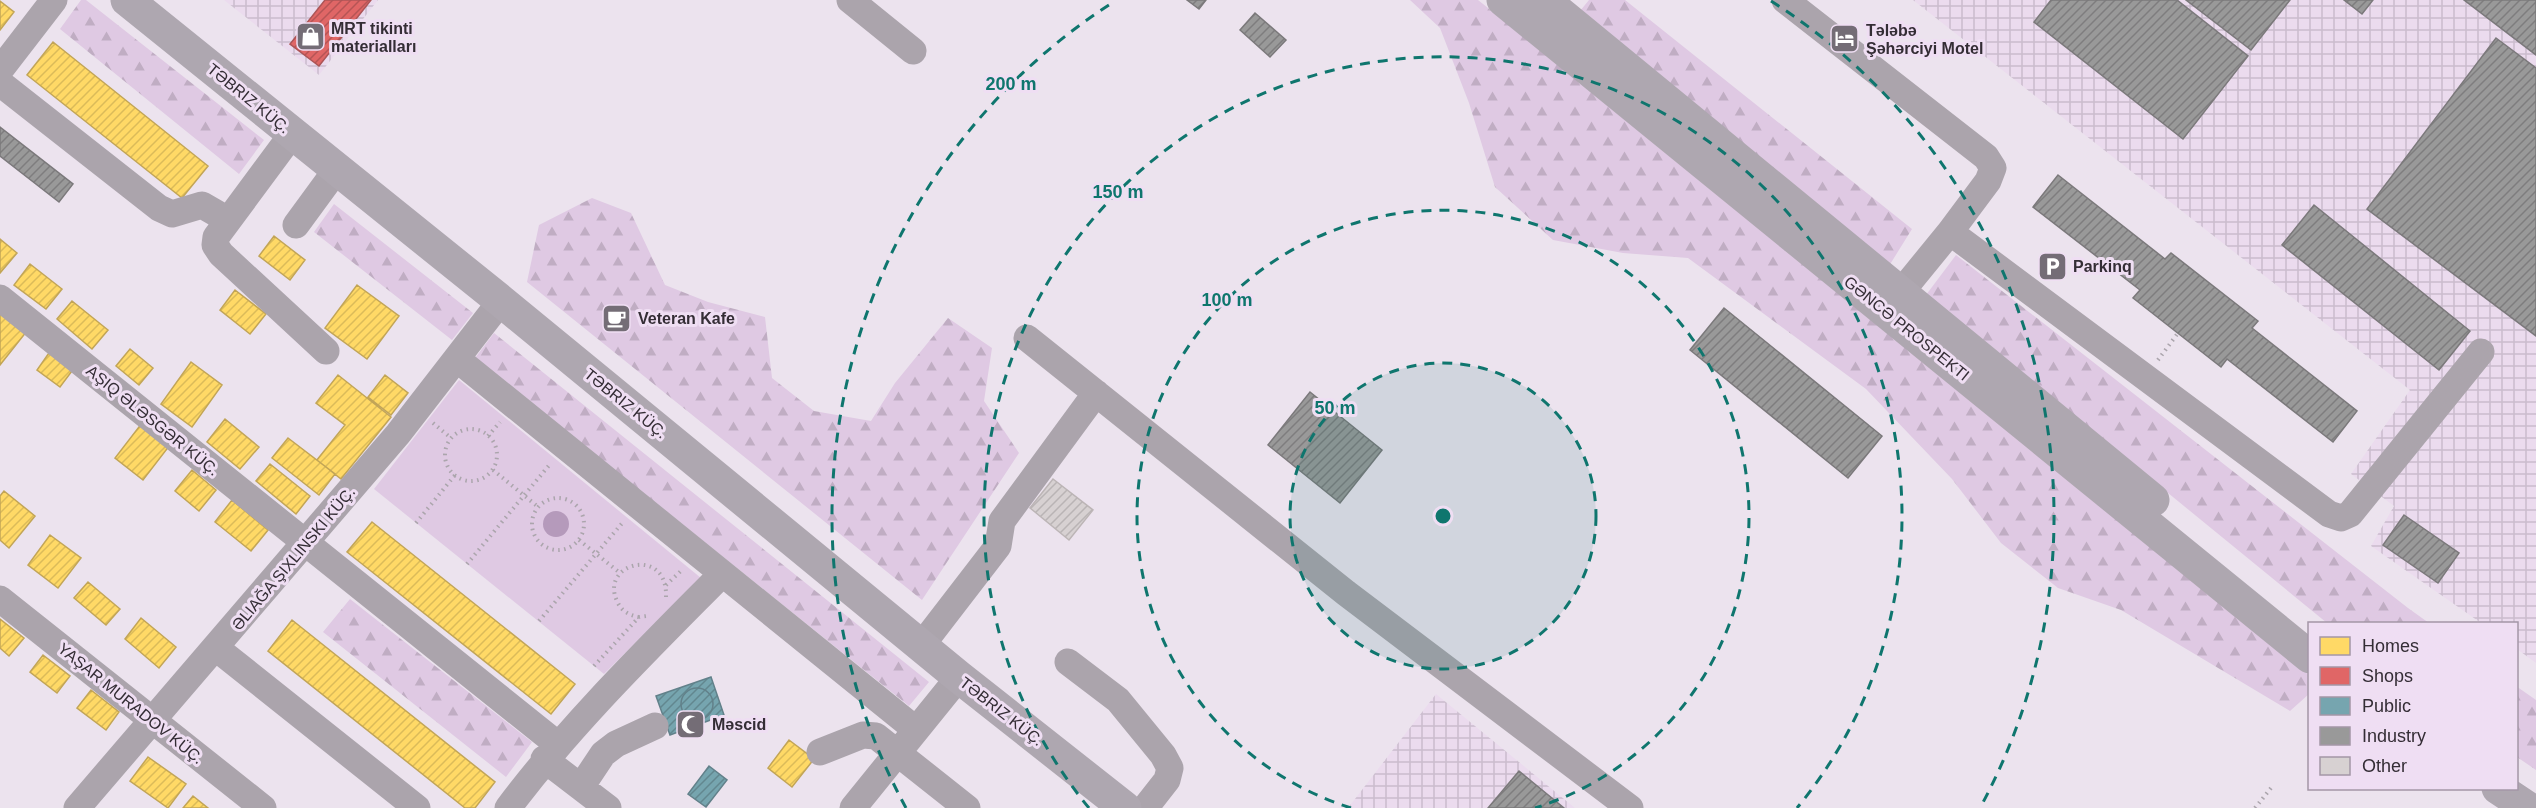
<svg xmlns="http://www.w3.org/2000/svg" width="2536" height="808" font-family="Helvetica,sans-serif">
<style>
.industrial{fill:url(#industrial-grid)}
.green{fill:#dfc9e3}
.forest{fill:url(#forest-firs)}
.water{fill:#b59abb}
.homes{fill:url(#homes-hatch);stroke:#c2a557;stroke-width:1.5}
.shops{fill:url(#shops-hatch);stroke:#ac5557;stroke-width:1.5}
.public{fill:url(#public-hatch);stroke:#62818a;stroke-width:1.5}
.industry{fill:url(#industry-hatch);stroke:#7b797b;stroke-width:1.5}
.building{fill:url(#building-hatch);stroke:#bcb5b6;stroke-width:1.5}
.lines{fill:none;stroke-linecap:round;stroke-linejoin:round}
.path{stroke:#aba5ac;stroke-width:4;stroke-dasharray:1.5 4.5;stroke-linecap:butt}
.minor{stroke:#aba4ac;stroke-width:27}
.major{stroke:#aea7b0;stroke-width:33}
.ring{fill:none;stroke:#0f766e;stroke-width:3;stroke-dasharray:10 8}
.labels{text-anchor:middle;stroke-width:6;stroke-linejoin:round;paint-order:stroke}
.poi-label{font-size:16px;font-weight:bold;fill:#342d35;stroke:#efdef3;text-anchor:start}
.street-label{font-size:16px;fill:#342d35;stroke:#efdef3}
.centre{fill:#0f766e;stroke:#efdef3;stroke-width:3}
.ring-label{font-size:18px;text-anchor:middle;font-weight:bold;fill:#0f766e;stroke:#efdef3;stroke-width:6;stroke-linejoin:round;paint-order:stroke}
</style>
<defs>
<pattern id="industrial-grid" width="8" height="8" patternUnits="userSpaceOnUse" patternTransform="scale(1.5)"><rect width="8" height="8" fill="#ebdbee"/><path d="M0 4h8M4 0v8" fill="none" stroke="#cabccd"/></pattern>
<pattern id="forest-firs" width="22" height="20" patternUnits="userSpaceOnUse" patternTransform="scale(1.5)"><rect width="22" height="20" fill="#dfc9e3"/><path d="M5 1l3.5 6h-7zM16 11l3.5 6h-7z" fill="#c0adc3"/></pattern>
<pattern id="homes-hatch" width="6" height="6" patternUnits="userSpaceOnUse" patternTransform="scale(1.5)"><rect width="6" height="6" fill="#ffd966"/><path d="M-1 1l2-2M0 6l6-6M5 7l2-2" fill="none" stroke="#dbbb59"/></pattern>
<pattern id="shops-hatch" width="6" height="6" patternUnits="userSpaceOnUse" patternTransform="scale(1.5)"><rect width="6" height="6" fill="#e06666"/><path d="M-1 1l2-2M0 6l6-6M5 7l2-2" fill="none" stroke="#b65455"/></pattern>
<pattern id="public-hatch" width="6" height="6" patternUnits="userSpaceOnUse" patternTransform="scale(1.5)"><rect width="6" height="6" fill="#76a5af"/><path d="M-1 1l2-2M0 6l6-6M5 7l2-2" fill="none" stroke="#62878f"/></pattern>
<pattern id="industry-hatch" width="6" height="6" patternUnits="userSpaceOnUse" patternTransform="scale(1.5)"><rect width="6" height="6" fill="#999"/><path d="M-1 1l2-2M0 6l6-6M5 7l2-2" fill="none" stroke="#7e7d7e"/></pattern>
<pattern id="building-hatch" width="6" height="6" patternUnits="userSpaceOnUse" patternTransform="scale(1.5)"><rect width="6" height="6" fill="#d7d1d2"/><path d="M-1 1l2-2M0 6l6-6M5 7l2-2" fill="none" stroke="#b9b4b5"/></pattern>
</defs>
<rect width="100%" height="100%" fill="#ece3ee"/>
<path class="industrial" d="M224,0H378L319,75Z
M1913,0H2536V663L2517,649L2516,624L2481,623L2371,546L2394,506L2351,474L2410,390Z
M1436,694L1575,808H1348Z"/>
<path class="green" d="M459,380L701,578L604,674L374,489Z"/>
<path class="forest" d="M81,0H86L264,140L239,174L60,29Z
M1410,0H1478L1705,181L2309,675V694L2290,711L2121,610L2058,588L2001,543L1952,479L1866,389L1688,258L1623,253L1553,240L1495,187L1469,103L1440,28Z
M1589,0H1625L1912,229L1889,266L1580,11Z
M592,198L631,213L665,285L708,302L765,317L772,378L814,411L871,421L895,383L948,318L992,348L984,401L1019,453L922,600L527,282L539,225Z
M334,204L473,313L452,340L314,232Z
M1956,255L2408,608L2429,623H2327L1926,295Z
M494,333L929,682L909,706L475,358Z
M350,599L532,742L506,777L323,632Z
M2516,686L2536,700V770L2517,757Z"/>
<path class="water" d="M543 524a13 13 0 1 1 26 0a13 13 0 1 1-26 0Z"/>
<path class="homes" d="M0,1L14,12L0,30Z
M53,42L208,166L182,198L27,75Z
M274,236L305,260L290,280L259,256Z
M0,239L17,253L0,273Z
M30,264L62,289L46,309L14,285Z
M357,285L399,316L367,359L325,328Z
M235,290L266,314L250,334L220,310Z
M72,301L108,330L92,349L57,319Z
M0,313L27,331L0,365Z
M130,349L153,368L139,385L116,366Z
M51,350L75,367L60,387L37,370Z
M191,362L222,385L192,427L161,404Z
M338,375L391,417L341,479L317,460L345,425L316,403Z
M385,375L408,393L391,415L368,397Z
M225,419L259,447L240,469L207,442Z
M142,423L170,445L143,480L115,458Z
M288,438L335,474L319,495L272,458Z
M270,464L310,496L296,514L256,481Z
M192,470L216,490L199,511L175,491Z
M4,491L35,516L9,548L0,540V496Z
M232,500L268,530L251,551L215,522Z
M372,522L575,684L551,714L347,552Z
M50,535L81,558L58,588L28,565Z
M88,582L120,609L106,625L74,598Z
M141,618L176,647L159,668L125,639Z
M0,619L24,638L9,656L0,648Z
M292,620L495,782L475,808H465L268,651Z
M43,655L70,676L57,693L30,672Z
M91,690L119,712L106,730L77,708Z
M789,740L814,759L792,787L768,768Z
M148,757L186,784L168,808L130,781Z
M193,796L208,808H183Z"/>
<path class="shops" d="M325,0H371L319,66L290,44Z"/>
<path class="public" d="M711,677L724,715L670,735L656,696Z
M681 704a16 16 0 1 1 32 0a16 16 0 1 1-32 0Z
M709,766L727,780L706,807L688,794Z"/>
<path class="industry" d="M1187,0H1206L1199,9Z
M2051,0H2177L2248,56L2183,139L2034,22Z
M2186,0H2290L2251,50Z
M2344,0H2373L2362,14Z
M2464,0H2536V55Z
M1255,13L1286,40L1270,57L1240,30Z
M2496,38L2536,68V336L2367,209Z
M0,127L73,184L59,202L0,156Z
M2058,175L2165,259L2171,253L2258,321L2252,328L2357,411L2333,442L2227,359L2221,367L2133,298L2140,290L2033,207Z
M2314,205L2470,331L2439,370L2282,245Z
M1724,308L1882,436L1848,478L1690,350Z
M1310,392L1382,450L1340,503L1268,445Z
M2404,515L2459,553L2438,583L2383,545Z
M1519,771L1564,808H1488Z"/>
<path class="building" d="M1053,479L1093,510L1069,540L1030,508Z"/>
<g class="lines">
<path class="path" d="M2158,360L2178,333
M433,423L451,438
M445 455a26 26 0 1 1 52 0a26 26 0 1 1-52 0Z
M488,436L500,422
M493,470L537,506
M532 524a26 26 0 1 1 52 0a26 26 0 1 1-52 0Z
M416,523L455,475
M579,540L620,573
M467,564L551,463
M666,585L683,569
M639,617C629,615 621,611 617,601C599,563 668,545 666,597
M539,621L624,521
M594,666L639,617L647,616
M2255,808L2271,788"/>
<path class="minor" d="M850,0L913,51
M1785,0L1986,157L1993,168L1988,181L1950,232
M0,70L54,0
M0,83L159,208L172,214L202,205L228,220
M293,133L216,237L215,245L221,254L326,351
M296,225L337,169
M0,298L557,744
M1888,308L1950,232L2329,514L2341,518L2350,514L2481,352
M1027,338L1346,593L1630,808
M457,359L915,729
M0,599L263,808
M921,646L998,546L1002,521L1096,393
M216,648L417,808
M1068,662L1118,700L1163,755L1170,768L1167,780L1145,808
M820,752L863,735L876,736L967,808
M544,759L608,808
M581,787L603,754L616,744L655,726
M77,808L398,434L501,301
M508,808C572,723 647,650 722,574
M853,808L959,677"/>
<path class="major" d="M127,0L501,301L959,677L1125,808
M1503,0L2310,657
M1544,0L2153,500
M2498,788L2528,808"/>
</g>
<circle cx="1443" cy="516" r="153" fill="#0f766e" fill-opacity=".12"/>
<g class="ring">
<circle cx="1443" cy="516" r="153"/>
<path d="M1351 808A306 306 0 1 1 1535 808"/>
<path d="M1089 808A459 459 0 1 1 1797 808"/>
<path d="M906 808A611 611 0 0 1 1115 1M1771 1A611 611 0 0 1 1980 808"/>
</g>
<defs>
<symbol id="shop-square" viewBox="-11 -11 22 22"><rect x="-9" y="-9" width="18" height="18" rx="4" fill="#746d76" stroke="#efdef3"/><path d="M-5-2.5h2.3a2.7 3.5 0 0 1 5.4 0H5L5.5 6h-11ZM-1.5-2.5h3a1.5 2.3 0 0 0-3 0Z" fill="#fff"/></symbol>
<symbol id="hotel-square" viewBox="-11 -11 22 22"><rect x="-9" y="-9" width="18" height="18" rx="4" fill="#746d76" stroke="#efdef3"/><path d="M-6-4.5h1.5V1H6V5H4.5V3h-9V5H-6ZM-4 0a1.8 1.8 0 1 1 3.6 0ZM.5 0V-2.5h3Q6-2.5 6 0Z" fill="#fff"/></symbol>
<symbol id="parking-square" viewBox="-11 -11 22 22"><rect x="-9" y="-9" width="18" height="18" rx="4" fill="#746d76" stroke="#efdef3"/><path d="M-3.5-5.5H1a3.5 3.5 0 0 1 0 7H-1V5.5H-3.5ZM-1-3.4V-.6H.8a1.4 1.4 0 0 0 0-2.8Z" fill="#fff"/></symbol>
<symbol id="cafe-square" viewBox="-11 -11 22 22"><rect x="-9" y="-9" width="18" height="18" rx="4" fill="#746d76" stroke="#efdef3"/><path d="M-5.5-4.5H6V0H3Q3 3.5 0 3.5H-2.5Q-5.5 3.5-5.5 0ZM3-3.2v2h1.7v-2ZM-6 4.5H4V6H-6Z" fill="#fff"/></symbol>
<symbol id="mosque-square" viewBox="-11 -11 22 22"><rect x="-9" y="-9" width="18" height="18" rx="4" fill="#746d76" stroke="#efdef3"/><path d="M3.5-4.9A6 6 0 1 0 3.5 4.9A5 5 0 1 1 3.5-4.9Z" fill="#fff"/></symbol>
</defs>
<g fill-rule="evenodd">
<use href="#shop-square" x="294" y="20" width="33" height="33"/>
<use href="#hotel-square" x="1828" y="22" width="33" height="33"/>
<use href="#parking-square" x="2036" y="250" width="33" height="33"/>
<use href="#cafe-square" x="600" y="302" width="33" height="33"/>
<use href="#mosque-square" x="674" y="708" width="33" height="33"/>
</g>
<g class="labels">
<g class="poi-label">
<text x="331" y="34">MRT tikinti<tspan x="331" dy="18">materialları</tspan></text>
<text x="1866" y="36">Tələbə<tspan x="1866" dy="18">Şəhərciyi Motel</tspan></text>
<text x="2073" y="272">Parkinq</text>
<text x="638" y="324">Veteran Kafe</text>
<text x="712" y="730">Məscid</text>
</g>
<g class="street-label">
<text transform="translate(249 98) rotate(39)" y="6">TƏBRIZ KÜÇ.</text>
<text transform="translate(1907 328) rotate(39)" y="6">GƏNCƏ PROSPEKTI</text>
<text transform="translate(626 403) rotate(39)" y="6">TƏBRIZ KÜÇ.</text>
<text transform="translate(153 420) rotate(39)" y="6">AŞIQ ƏLƏSGƏR KÜÇ.</text>
<text transform="translate(293 558) rotate(-50)" y="6">ƏLIAĞA ŞIXLINSKI KÜÇ.</text>
<text transform="translate(131 703) rotate(39)" y="6">YAŞAR MURADOV KÜÇ.</text>
<text transform="translate(1002 711) rotate(38)" y="6">TƏBRIZ KÜÇ.</text>
</g>
</g>
<circle cx="1443" cy="516" r="9" class="centre"/>
<g class="ring-label">
<text x="1011" y="90">200 m</text>
<text x="1118" y="198">150 m</text>
<text x="1227" y="306">100 m</text>
<text x="1335" y="414">50 m</text>
</g>
<rect x="2308" y="622" width="210" height="168" fill="#efdef3" stroke="#a497a7" stroke-width="1.5"/>
<rect x="2320" y="637" width="30" height="18" fill="#ffd966" stroke="#a497a7" stroke-width="1.5"/>
<text x="2362" y="652" font-size="18" fill="#342d35">Homes</text>
<rect x="2320" y="667" width="30" height="18" fill="#e06666" stroke="#a497a7" stroke-width="1.5"/>
<text x="2362" y="682" font-size="18" fill="#342d35">Shops</text>
<rect x="2320" y="697" width="30" height="18" fill="#76a5af" stroke="#a497a7" stroke-width="1.5"/>
<text x="2362" y="712" font-size="18" fill="#342d35">Public</text>
<rect x="2320" y="727" width="30" height="18" fill="#999999" stroke="#a497a7" stroke-width="1.5"/>
<text x="2362" y="742" font-size="18" fill="#342d35">Industry</text>
<rect x="2320" y="757" width="30" height="18" fill="#d7d1d2" stroke="#a497a7" stroke-width="1.5"/>
<text x="2362" y="772" font-size="18" fill="#342d35">Other</text>
</svg>
